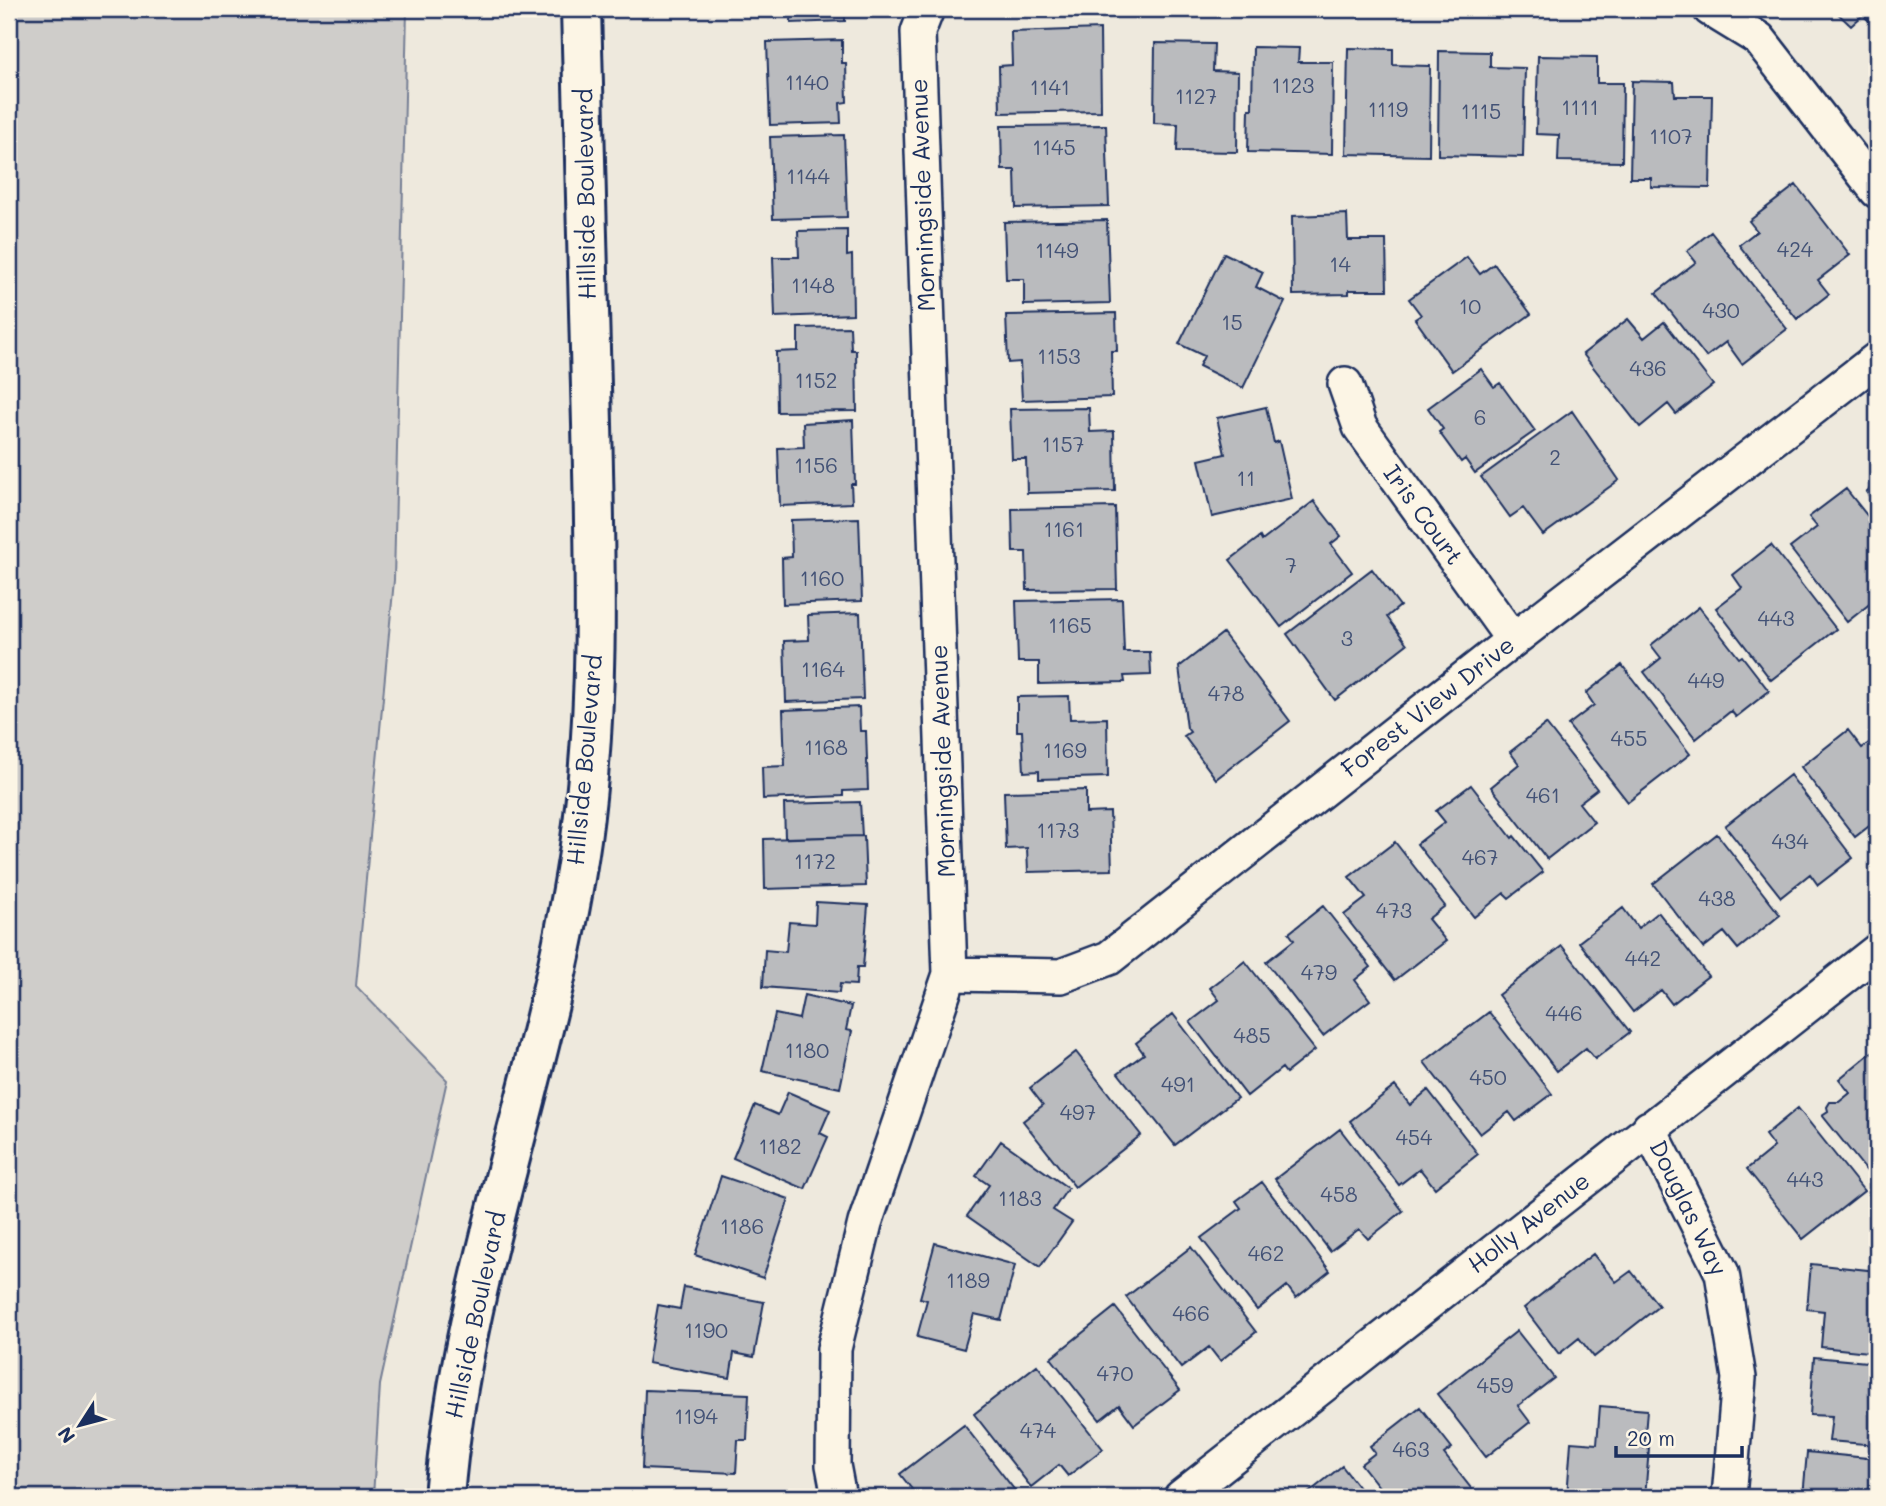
<svg xmlns="http://www.w3.org/2000/svg" width="1886" height="1506" font-family="Mali,sans-serif">
<style>
.green{fill:#cfcdca;stroke:#757e94;stroke-width:2}
.building{fill:#babbbe;stroke:#1b2f5e;stroke-width:2}
.lines{fill:none;stroke-linecap:round;stroke-linejoin:round}
.street-casing{stroke:#1b2f5e;stroke-width:38}
.secondary-casing{stroke:#1b2f5e;stroke-width:44}
.street{stroke:#fcf5e5;stroke-width:33}
.secondary{stroke:#fcf5e5;stroke-width:38}
.labels{text-anchor:middle;stroke-width:5;stroke-linejoin:round;paint-order:stroke}
.number-label{font-size:21px;fill:#435276}
.street-label{font-size:24px;fill:#1b2f5e;stroke:#fcf5e5}
</style>
<rect width="100%" height="100%" fill="#eee9dd"/>
<filter id="ink" filterUnits="userSpaceOnUse"><feTurbulence type="fractalNoise" baseFrequency=".0143" numOctaves="2"/><feDisplacementMap in="SourceGraphic" scale="14" xChannelSelector="R" yChannelSelector="G"/><feConvolveMatrix kernelMatrix="1 2 1 2 8 2 1 2 1" color-interpolation-filters="sRGB"/></filter>
<g filter="url(#ink)">
<path class="green" d="M9,9H407L394,580L356,986L447,1080L380,1385L373,1497H9Z"/>
<path class="building" d="M791,9H845V21L791,23Z
M1833,9H1877V29L1863,15L1851,26Z
M1100,29L1101,111L1000,113L999,66L1012,65L1011,32Z
M842,40V63H846L847,102L840,103L841,123L770,125L767,42Z
M1155,43L1214,44L1213,71L1238,72L1237,152L1177,151L1178,124L1154,123Z
M1253,47L1299,48L1298,62H1333L1332,154L1248,152L1249,109H1252Z
M1348,48L1393,49V65L1430,66L1429,156L1346,154Z
M1439,51L1490,52V67L1525,68L1523,157L1438,155Z
M1538,56L1597,57V83H1623L1622,162L1558,161L1559,135L1536,134Z
M1632,81L1674,82L1675,96H1712L1710,188L1651,187V178H1630Z
M1106,125L1109,206L1016,208L1015,170H1002L1001,126Z
M844,135L847,217L773,219L770,137Z
M1796,185L1850,255L1818,280L1829,294L1797,319L1739,245L1757,231L1749,221Z
M1347,214L1348,240H1386L1387,290H1349V294L1293,295L1292,216Z
M1107,220L1110,303L1024,305V279H1006L1004,222Z
M847,230V256L852,255L853,314L775,317L773,257H799L798,231Z
M1711,232L1787,329L1742,364L1726,342L1706,357L1656,293L1696,262L1687,251Z
M1224,253L1263,272L1256,287L1285,302L1243,388L1199,366L1204,356L1179,344Z
M1467,257L1480,274L1494,264L1531,314L1452,371L1415,319L1421,315L1409,299Z
M1116,313L1117,351H1111L1112,397L1022,400L1020,362L1008,363L1006,315Z
M1628,319L1644,338L1664,322L1713,385L1676,414L1668,404L1640,427L1583,354Z
M850,327L851,350H856L857,411L777,412L776,352L798,351V328Z
M1481,369L1494,387L1500,383L1535,431L1475,473L1465,459L1461,462L1439,432L1443,429L1428,408Z
M1266,407L1274,443L1279,441L1292,499L1212,517L1199,460L1225,454L1217,418Z
M1089,408L1090,432L1114,431L1115,491L1027,493L1026,459H1012L1010,409Z
M1572,411L1619,480L1543,535L1523,508L1510,517L1481,477Z
M853,420L855,484H851L852,503L780,506L778,448L804,447L803,423Z
M1877,483V506L1866,492Z
M1846,489L1877,528V598L1847,622L1790,548L1817,527L1809,517Z
M1314,501L1341,536L1331,544L1352,572L1281,627L1230,560L1260,537L1262,541Z
M1115,507L1117,589L1027,590L1026,552H1013L1012,509Z
M859,518L862,601L783,604L782,558L792,557L791,520Z
M1771,545L1836,629L1771,680L1716,608L1742,588L1733,575Z
M1372,569L1400,606L1387,617L1407,644L1335,700L1287,634Z
M1122,599L1124,652H1150L1151,675L1124,676L1125,682L1039,684V662H1018L1016,601Z
M1699,607L1739,658L1742,656L1769,691L1736,717L1731,711L1696,739L1644,672L1661,658L1651,645Z
M860,613L863,699L786,702L784,641L809,640L808,615Z
M1223,633L1290,721L1216,779L1184,736L1190,732L1187,728L1179,667Z
M1622,665L1690,754L1628,802L1568,725L1594,705L1586,693Z
M1069,696L1070,719L1107,718L1108,777L1039,779V771L1024,772L1022,731H1017V697Z
M859,707L860,731H866L868,790L843,791V796L763,799L762,767L785,766L783,710Z
M1546,724L1597,789L1579,803L1594,822L1547,859L1491,787L1519,764L1510,752Z
M1848,730L1862,748L1877,737V820L1855,837L1801,767Z
M1790,775L1853,858L1818,885L1810,874L1781,897L1725,826Z
M1471,785L1512,838L1514,836L1543,872L1509,898L1504,893L1474,917L1417,844L1445,822L1436,811Z
M1086,790V813L1110,812L1112,870L1028,872L1027,848L1006,849L1004,792Z
M860,802L862,836L785,838L784,804Z
M1717,834L1780,915L1738,949L1724,932L1703,948L1653,884Z
M862,836H864L866,886L765,889L764,839Z
M1395,842L1445,906L1428,919L1446,941L1395,980L1344,915L1366,898L1349,877Z
M816,902L868,905L863,967H857L856,985L840,984L839,993L763,987L765,950L786,952L789,922L815,924Z
M1323,906L1371,967L1355,980L1370,1000L1323,1036L1266,962L1294,940L1289,933Z
M1623,908L1638,928L1658,912L1708,976L1672,1004L1661,990L1633,1012L1579,942Z
M1562,946L1630,1032L1595,1059L1586,1048L1557,1071L1498,995Z
M1245,961L1315,1050L1286,1073L1282,1068L1247,1096L1190,1022L1219,1000L1210,988Z
M804,995L851,1006L846,1030L852,1031L840,1088L762,1071L775,1014L799,1019Z
M1489,1012L1552,1094L1516,1121L1509,1112L1480,1134L1424,1062Z
M1173,1014L1237,1098L1175,1145L1118,1073L1144,1054L1136,1043Z
M1076,1052L1141,1135L1075,1187L1023,1121L1043,1105L1030,1088Z
M1872,1052L1877,1059V1184L1822,1115L1828,1111L1827,1107L1830,1102H1839L1850,1093L1839,1079Z
M1395,1086L1410,1105L1428,1090L1478,1154L1435,1188L1420,1169L1399,1185L1350,1121Z
M788,1092L830,1110L820,1133L828,1137L805,1189L733,1158L755,1105L778,1115Z
M1798,1108L1864,1191L1803,1239L1747,1169L1774,1147L1765,1135Z
M1340,1129L1403,1211L1368,1239L1359,1229L1330,1251L1275,1179Z
M1001,1141L1068,1188L1053,1210L1072,1222L1040,1267L967,1216L989,1185L976,1176Z
M721,1176L789,1199L763,1278L695,1255Z
M1262,1182L1330,1271L1296,1298L1287,1286L1257,1310L1201,1238L1241,1208L1236,1201Z
M935,1243L1015,1265L1001,1320L974,1314L964,1349L917,1337L927,1300L920,1298Z
M1191,1247L1256,1332L1220,1361L1209,1347L1181,1368L1126,1297Z
M1593,1254L1616,1282L1631,1271L1659,1306L1594,1357L1579,1338L1559,1354L1524,1308Z
M1811,1264L1877,1271V1353L1821,1347L1824,1311L1807,1309Z
M684,1287L764,1302L754,1357L734,1353L730,1378L648,1363L658,1305L680,1309Z
M1115,1307L1180,1390L1134,1425L1119,1405L1100,1420L1051,1358Z
M1517,1331L1554,1378L1518,1406L1530,1422L1486,1457L1437,1394Z
M1814,1357L1877,1363V1445L1829,1441L1832,1416L1810,1415Z
M1037,1365L1103,1449L1068,1476L1059,1465L1031,1487L974,1414Z
M645,1390L749,1394L747,1440H738L736,1473L642,1469Z
M1600,1406L1647,1410L1644,1448H1649L1645,1497H1567L1571,1442L1597,1444Z
M1420,1407L1452,1448L1444,1454L1478,1497H1387L1361,1464L1375,1453L1370,1446Z
M964,1425L1020,1497H918L900,1474Z
M1807,1452L1877,1459V1497H1803Z
M1342,1466L1366,1497H1310L1307,1494Z"/>
<g class="lines">
<defs>
<path id="street" d="M1710,9L1759,39L1877,191
M1345,384L1360,427L1513,640
M950,974L1061,976L1109,958L1513,640L1877,359
M1649,1128L1722,1273L1739,1378L1729,1497
M839,1497L833,1465L834,1349L865,1223L950,974L918,32L927,9
M1181,1497L1877,951"/>
<path id="secondary" d="M444,1497C462,1273 550,1061 581,839C600,701 595,563 592,424C588,286 585,147 581,9"/>
</defs>
<use href="#street" class="street-casing"/>
<use href="#secondary" class="secondary-casing"/>
<use href="#street" class="street"/>
<use href="#secondary" class="secondary"/>
</g>
</g>
<g class="labels">
<g class="number-label">
<text x="807" y="90">1140</text>
<text x="1293" y="93">1123</text>
<text x="1050" y="95">1141</text>
<text x="1196" y="104">1127</text>
<text x="1580" y="115">1111</text>
<text x="1388" y="117">1119</text>
<text x="1481" y="119">1115</text>
<text x="1671" y="144">1107</text>
<text x="1054" y="155">1145</text>
<text x="808" y="184">1144</text>
<text x="1795" y="257">424</text>
<text x="1057" y="258">1149</text>
<text x="1340" y="272">14</text>
<text x="813" y="293">1148</text>
<text x="1470" y="314">10</text>
<text x="1721" y="318">430</text>
<text x="1232" y="330">15</text>
<text x="1059" y="364">1153</text>
<text x="1648" y="376">436</text>
<text x="816" y="388">1152</text>
<text x="1480" y="425">6</text>
<text x="1063" y="452">1157</text>
<text x="1555" y="465">2</text>
<text x="816" y="473">1156</text>
<text x="1246" y="486">11</text>
<text x="1064" y="537">1161</text>
<text x="1291" y="573">7</text>
<text x="822" y="586">1160</text>
<text x="1776" y="626">443</text>
<text x="1070" y="633">1165</text>
<text x="1347" y="646">3</text>
<text x="823" y="677">1164</text>
<text x="1706" y="688">449</text>
<text x="1226" y="701">478</text>
<text x="1629" y="746">455</text>
<text x="826" y="755">1168</text>
<text x="1065" y="758">1169</text>
<text x="1543" y="803">461</text>
<text x="1058" y="838">1173</text>
<text x="1790" y="849">434</text>
<text x="1480" y="865">467</text>
<text x="815" y="869">1172</text>
<text x="1717" y="906">438</text>
<text x="1394" y="918">473</text>
<text x="1643" y="966">442</text>
<text x="1319" y="980">479</text>
<text x="1564" y="1021">446</text>
<text x="1252" y="1043">485</text>
<text x="807" y="1058">1180</text>
<text x="1488" y="1085">450</text>
<text x="1178" y="1092">491</text>
<text x="1078" y="1120">497</text>
<text x="1414" y="1145">454</text>
<text x="780" y="1154">1182</text>
<text x="1805" y="1187">443</text>
<text x="1339" y="1202">458</text>
<text x="1020" y="1206">1183</text>
<text x="742" y="1234">1186</text>
<text x="1266" y="1261">462</text>
<text x="968" y="1288">1189</text>
<text x="1191" y="1321">466</text>
<text x="706" y="1338">1190</text>
<text x="1115" y="1381">470</text>
<text x="1495" y="1393">459</text>
<text x="696" y="1424">1194</text>
<text x="1038" y="1438">474</text>
<text x="1411" y="1457">463</text>
</g>
<g class="street-label">
<text transform="translate(586 194) rotate(-91)" y="8">Hillside Boulevard</text>
<text transform="translate(923 195) rotate(-92)" y="8">Morningside Avenue</text>
<text transform="translate(1423 515) rotate(54)" y="8">Iris Court</text>
<text transform="translate(1428 707) rotate(-38)" y="8">Forest View Drive</text>
<text transform="translate(585 760) rotate(-85)" y="8">Hillside Boulevard</text>
<text transform="translate(943 761) rotate(-92)" y="8">Morningside Avenue</text>
<text transform="translate(1688 1208) rotate(64)" y="8">Douglas Way</text>
<text transform="translate(1529 1223) rotate(-38)" y="8">Holly Avenue</text>
<text transform="translate(476 1315) rotate(-78)" y="8">Hillside Boulevard</text>
</g>
</g>
<rect width="1886" height="1506" fill="none" stroke="#fcf5e5" stroke-width="35"/>
<rect x="18" y="18" width="1851" height="1471" fill="none" stroke="#1b2f5e" stroke-width="2.5" filter="url(#ink)"/>
<g transform="translate(80 1425) rotate(234)" stroke="#fcf5e5" stroke-width="5" paint-order="stroke">
<path d="M0-5L12 26L0 18L-12 26Z" fill="#1b2f5e"/>
<text y="-10" font-size="19" font-weight="bold" text-anchor="middle" fill="#1b2f5e">N</text>
</g>
<path d="M1616 1446v10h126v-10" fill="none" stroke="#1b2f5e" stroke-width="3.5"/>
<text x="1627" y="1446" font-size="21" fill="#1b2f5e" stroke="#fcf5e5" stroke-width="5" paint-order="stroke">20 m</text>
</svg>
